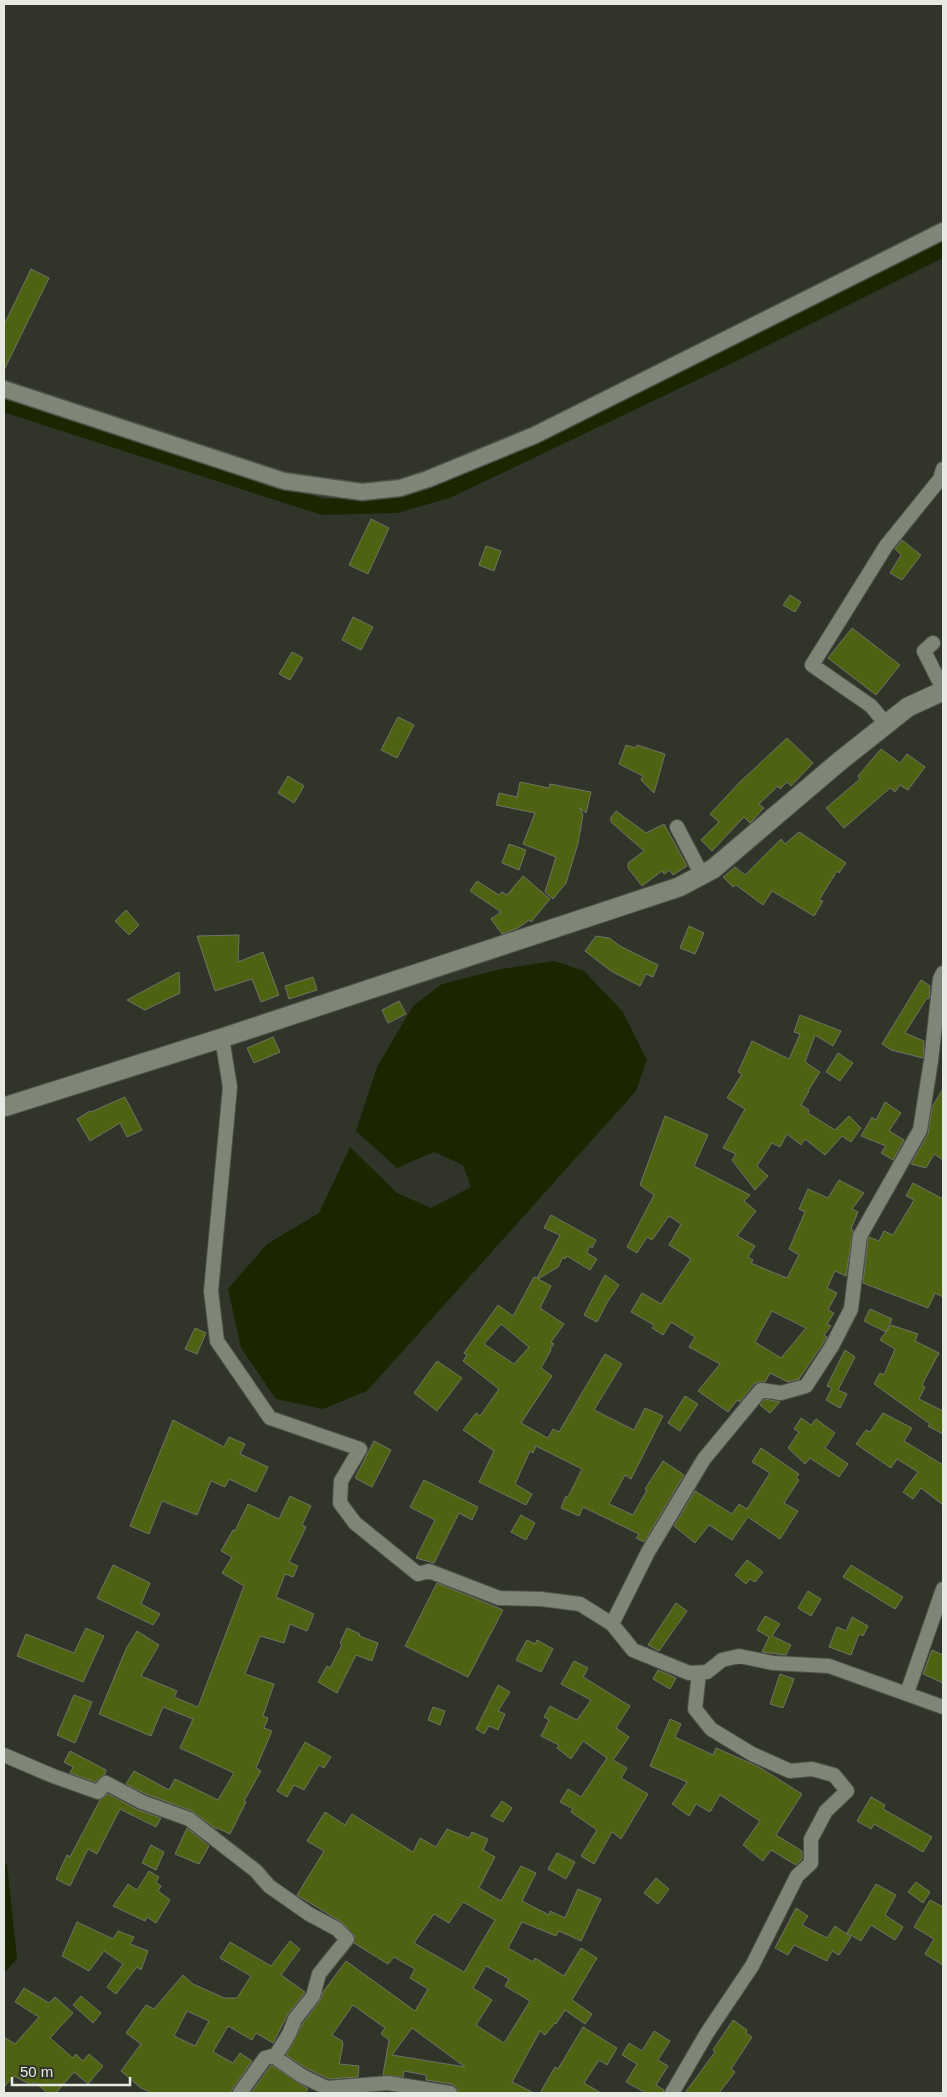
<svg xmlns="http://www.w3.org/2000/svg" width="947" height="2097" font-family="Arial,sans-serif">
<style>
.water{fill:#1a2600}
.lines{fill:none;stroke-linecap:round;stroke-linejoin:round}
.canal{stroke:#1a2600;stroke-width:16}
.building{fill:#4d6311;stroke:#6f7467;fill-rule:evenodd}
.minor-casing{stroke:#4f5248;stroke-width:16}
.tertiary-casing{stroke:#4f5248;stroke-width:19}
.secondary-casing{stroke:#4f5248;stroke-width:21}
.minor{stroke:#7f8577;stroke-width:14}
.tertiary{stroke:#7f8577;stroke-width:16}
.secondary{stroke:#7f8577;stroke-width:19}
</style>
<rect width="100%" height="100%" fill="#313529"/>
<path class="water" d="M554,961L584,971L623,1012L647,1060L636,1091L367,1391L323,1409L276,1399L241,1348L228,1289L267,1244L319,1213L350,1147L397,1193L431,1208L471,1187L463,1165L434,1152L397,1168L356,1131L377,1067L413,1006L442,984L501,969Z
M4,1864H7L17,1959L4,1973Z"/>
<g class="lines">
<path class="canal" d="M4,404L323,507L396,505L448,490L739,351L943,249"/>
</g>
<path class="building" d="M31,269L49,278L4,370V325Z
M371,519L389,528L368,574L349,565Z
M902,540L921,555L902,580L890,573L901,555L895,549Z
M486,546L501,551L494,571L479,565Z
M790,595L801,602L795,612L783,605Z
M353,617L373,627L361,650L342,640Z
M852,628L900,665L876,695L828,658Z
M292,652L303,658L290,680L279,674Z
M398,717L414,725L397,758L381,750Z
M787,738L813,763L791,786L787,782L780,789L778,786L759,804L764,808L752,821L750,823L744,817L712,851L701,840L719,822L710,814L739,783Z
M626,745L636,748L637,745L665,754L654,793L641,780L643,776L619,764Z
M881,749L900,763L907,754L925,767L908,790L900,785L895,792L890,788L844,828L826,808L860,779L858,776Z
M288,776L304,786L294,803L278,793Z
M520,782L549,788L550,784L591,792L586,813L580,808L583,815L578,843L566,883L553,899L545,892L556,857L523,844L535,813L496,805L499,793L517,797Z
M616,811L646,833L664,824L687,866L673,875L670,870L664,874L662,871L642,886L628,868V863L644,851L611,822V817Z
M799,832L846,863L839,873L837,871L819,900L823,901L814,916L772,891L763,905L736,885L733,887L723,877L735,867L745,875L781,839L785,844Z
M509,844L526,850L519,870L502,863Z
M523,876L550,899L531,922L529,920L518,928L502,934L491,919L501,912L470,891L477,881L499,895L502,892L507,895Z
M126,910L139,925L129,935L115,921Z
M689,926L704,933L695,954L680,948Z
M239,935L238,962L263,952L279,995L261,1002L252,979L215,991L197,936Z
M596,936L609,938L620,946L658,965L653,977L646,974L640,986L611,971L585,951Z
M179,972L180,993L145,1010L127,1000Z
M313,977L317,990L289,999L285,986Z
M921,980L930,986L929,999L927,998L905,1033L924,1041L923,1058L891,1050L882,1044Z
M399,1001L406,1014L388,1023L382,1010Z
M800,1015L841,1031L833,1046L815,1035L805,1062L820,1072L808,1091H809L801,1105L809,1110L808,1113L835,1130L849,1116L861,1128L851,1142L842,1136L825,1155L805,1139L801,1145L787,1134L780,1147L772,1143L757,1166L768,1176L755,1190L732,1160L736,1154L723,1148L745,1109L727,1098L742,1074L738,1072L752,1041L789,1059L800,1034L794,1032Z
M273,1037L280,1052L254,1063L247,1048Z
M838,1053L853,1063L840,1081L826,1072Z
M943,1089V1160L934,1154L926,1168L911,1164L928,1134L932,1107Z
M125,1097L142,1130L127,1137L120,1123L90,1141L77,1119L90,1111L91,1112Z
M885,1102L901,1113L889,1131L904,1140L893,1160L881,1153L886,1146L861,1136L872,1117L876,1120Z
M665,1116L708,1135L694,1166L750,1195L744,1201L756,1211L737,1236L755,1246L748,1257L753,1260L751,1263L772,1272L787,1278L799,1255L789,1249L805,1212L799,1209L808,1189L828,1198L839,1180L864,1193L852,1209L858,1212L851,1229L853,1230L846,1276L835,1271L827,1288L837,1293L828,1310L834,1313L827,1324L831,1326L824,1335L827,1337L824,1342L799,1379L788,1382L770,1373L765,1382H758L754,1384L740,1402L737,1400L728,1412L698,1391L720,1364L689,1347L695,1337L671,1322L663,1335L652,1328L654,1325L631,1312L642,1293L661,1304L691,1259L669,1245L681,1224L669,1216L652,1240L647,1237L637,1253L627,1247L654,1195L640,1185ZM772,1311L806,1328L781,1358L755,1342Z
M913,1183L943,1199V1297L935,1293L928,1308L863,1283L868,1239L869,1237L879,1241L884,1231L893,1235L914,1200L906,1196Z
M551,1215L596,1240L592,1248L589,1246L587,1253L597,1259L590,1270L567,1256L565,1259L563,1257L558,1267L538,1279L551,1286L540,1308L564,1324L551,1342L554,1344L550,1349L551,1350L541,1368L552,1376L521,1423L548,1438L553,1429L559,1432L605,1354L622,1364L594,1410L634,1430L645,1408L663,1416L631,1479L625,1475L609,1504L633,1515L647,1490L645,1489L663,1461L684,1475L644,1542L636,1538L639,1534L583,1507L579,1516L561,1508L566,1496L568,1497L582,1469L536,1446L533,1453L530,1451L515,1484L532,1494L526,1505L479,1482L494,1451L463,1430L476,1413L480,1416L499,1389L463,1361L467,1355L464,1353L498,1305L513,1316L534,1277L537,1278L560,1235L544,1228ZM501,1324L529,1347L514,1364L484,1344Z
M605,1275L619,1285L608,1301L597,1322L584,1315Z
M870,1309L892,1319L886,1332L864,1321Z
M891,1325L918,1334L915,1341L939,1353L922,1385L925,1387L919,1399L943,1411V1434L928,1426L930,1424L874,1384L880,1373L884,1375L895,1349L880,1340Z
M195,1328L206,1333L197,1354L185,1349Z
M845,1350L855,1357L838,1390L847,1394L840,1408L826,1400L832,1388L827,1386Z
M437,1361L462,1378L437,1411L414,1393Z
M685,1396L698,1404L680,1431L668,1423Z
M765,1399L780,1402L770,1413L760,1405Z
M883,1413L912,1428L904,1441L943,1465V1505L921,1488L913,1499L903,1492L918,1472L897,1459L891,1468L856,1444L866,1430L870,1432Z
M801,1418L811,1425L816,1419L835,1433L825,1448L848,1464L839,1477L810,1458L805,1464L788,1448L799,1432L794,1429Z
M173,1420L224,1447L229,1437L245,1444L240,1454L268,1467L256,1492L229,1479L225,1487L211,1481L197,1515L162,1501L149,1534L130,1526Z
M374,1441L391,1450L372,1487L355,1478Z
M761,1448L799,1474L796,1478L799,1480L784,1503L798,1511L780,1539L748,1517L732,1540L709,1525L695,1543L674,1526L695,1491L732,1514L739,1504L747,1509L770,1473L752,1462Z
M424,1480L478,1507L472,1520L459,1513L434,1563L416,1558L435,1520L410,1507Z
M290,1496L311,1506L302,1525L306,1527L289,1562L298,1566L293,1577L285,1574L276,1597L314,1614L307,1631L290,1624L284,1643L260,1636L245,1674L274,1684L263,1716L268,1718L264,1728L272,1731L256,1768L261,1771L244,1801L246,1802L230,1834L217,1828L216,1829L192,1811L146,1794L126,1784L134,1771L169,1790L175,1779L218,1800L234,1773L180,1748L193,1719L163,1707L151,1736L99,1714L126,1649L137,1631L159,1645L141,1676L177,1691L174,1697L198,1707L244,1586L222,1573L232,1557L221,1551L233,1530L235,1531L248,1504L279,1519Z
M521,1515L535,1523L526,1540L511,1532Z
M747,1560L763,1572L755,1582L750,1579L746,1584L735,1575Z
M113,1565L150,1583L141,1604L160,1614L153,1625L97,1598Z
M851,1565L903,1597L895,1609L843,1577Z
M437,1583L503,1610L468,1677L405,1646Z
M808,1591L821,1599L811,1616L798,1608Z
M676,1603L687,1611L659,1651L648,1645Z
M765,1616L780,1624L772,1636L791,1645L786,1655L762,1652L769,1637L757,1630Z
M852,1617L868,1626L863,1636L859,1634L851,1655L829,1647L837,1627L846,1631Z
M86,1628L104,1636L83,1682L17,1656L26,1634L74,1653Z
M347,1628L360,1634L359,1636L378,1643L372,1661L356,1655L337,1693L318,1682L327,1666L330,1668L342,1645L340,1643Z
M527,1640L535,1644L537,1640L553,1649L541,1672L516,1660Z
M932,1650L943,1655V1683L923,1674Z
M574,1661L588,1668L583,1677L630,1706L616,1728L629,1737L613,1760L627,1768L621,1778L648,1794L621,1839L612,1832L594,1864L581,1856L597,1830L571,1812L573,1809L560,1802L568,1789L581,1797L607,1758L583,1741L571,1759L557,1748L559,1745L541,1736L549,1720L544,1717L550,1706L577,1720L591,1700L561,1684Z
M658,1670L676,1678L670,1689L653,1679Z
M780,1674L794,1679L783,1708L770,1704Z
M498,1685L510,1692L498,1711L505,1714L498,1730L489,1726L484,1734L476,1729Z
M74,1695L92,1702L75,1743L57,1735Z
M433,1707L445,1711L440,1725L428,1720Z
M670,1719L681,1724L675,1737L713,1755L716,1748L759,1767L802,1794L776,1835L802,1851V1859L796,1865L771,1850L763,1861L743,1845L760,1821L720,1795L710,1812L696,1804L689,1816L672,1804L687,1782L650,1766Z
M305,1742L331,1757L324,1768L319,1765L304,1790L294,1785L287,1797L277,1791Z
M70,1751L106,1770L105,1774L95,1782L70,1773L73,1767L64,1762Z
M108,1794L138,1810L161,1818L156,1827L120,1809L97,1854L88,1849L70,1886L56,1879L67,1855L70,1857L100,1800Z
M871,1797L885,1805L883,1809L932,1837L923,1852L874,1824L871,1829L857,1821Z
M502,1801L512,1808L503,1822L491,1816Z
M325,1812L345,1825L352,1814L413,1852L420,1838L436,1847L447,1829L469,1838L472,1832L488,1839L483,1850L495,1857L479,1888L501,1901L521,1866L536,1873L522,1901L549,1915L550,1911L565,1918L578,1889L601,1899L581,1941L559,1931L556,1936L522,1922L508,1948L533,1962L535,1958L564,1976L581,1948L597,1958L572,2000L592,2014L585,2024L565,2010L556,2024L555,2023L545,2035L540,2031L512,2082L534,2093H459L456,2087L452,2084L426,2080V2075L404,2071L403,2077L383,2075L389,2040L381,2034L385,2028L353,2005L332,2035L342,2041L343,2044L339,2064L359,2066L358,2077L329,2079L306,2068L286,2055L303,2023L320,2001L323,1992L346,1961L415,2011L428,1989L410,1978L415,1969L394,1957L388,1964L354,1943L355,1936L343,1923L297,1895L324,1851L307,1841ZM463,1902L495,1920L464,1972L414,1943L434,1914L449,1923ZM486,1966L509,1979L505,1986L530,2001L504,2043L476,2025L492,2000L473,1988ZM412,2028L465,2067L392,2055Z
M187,1828L209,1846L199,1864L175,1854Z
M151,1845L164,1852L156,1870L142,1863Z
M557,1853L575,1862L566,1879L548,1869Z
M149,1871L159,1877L156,1882L161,1886L158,1891L170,1900L156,1923L147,1917L145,1921L113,1906L128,1884L137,1890Z
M656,1878L669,1889L658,1904L644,1893Z
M916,1882L930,1892L923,1903L908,1892Z
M876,1884L896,1895L885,1915L903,1927L895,1940L871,1925L861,1941L847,1933Z
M930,1900L943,1907V1965L925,1954L934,1939L914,1927Z
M796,1908L808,1916L802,1925L827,1938L835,1926L851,1937L839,1955L832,1951L827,1961L794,1945L788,1955L775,1948Z
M77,1922L113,1939L118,1931L134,1937L130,1944L148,1951L141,1970L137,1967L116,1994L107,1987L123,1964L104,1951L89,1971L62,1956Z
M290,1941L300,1949L281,1975L305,1992L288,2014L273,2043L256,2033L252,2040L228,2026L213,2052L233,2063L240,2053L252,2061L233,2088L231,2093H152L141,2088L121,2071L141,2044L126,2033L146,2005L154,2009L183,1975L193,1984L224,1998H237L251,1976L220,1958L230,1942L271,1966ZM187,2011L209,2021L195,2046L174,2036Z
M24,1988L49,2003L55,1997L73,2013L50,2038L73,2058L76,2054L83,2061L89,2054L103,2066L88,2084L74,2072L56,2093H48L34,2082L31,2085L14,2076L4,2087V2037L15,2044L39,2017L15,2002Z
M81,1996L101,2013L93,2023L73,2005Z
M733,2020L747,2030L746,2033L752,2037L731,2069L735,2072L719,2093H685L715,2052L713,2050Z
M583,2027L617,2048L607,2065L599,2060L584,2083L601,2093H540L555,2067L558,2069Z
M654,2031L670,2041L658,2060L668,2066L656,2085L664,2090L663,2093H646L626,2082L637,2064L622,2055L629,2043L642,2051Z
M271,2065L308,2089L305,2093H251Z"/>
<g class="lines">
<defs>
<path id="minor" d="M933,643L924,651L943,689
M886,724L871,706L812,665L886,546L940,479L943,469
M677,827L702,875
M222,1038L230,1087L211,1291L217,1341L270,1418L360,1449L341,1481L340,1503L355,1523L418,1574L429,1571L499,1598L541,1599L580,1604L612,1624L633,1650L689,1673L707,1672L722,1660L739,1656L773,1663L829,1666L943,1707
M612,1624L648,1552L704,1459L761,1390L781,1393L806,1386L832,1346L851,1309L860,1236L920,1130L931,1061L940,979L943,973
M907,1693L943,1589
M4,1755L53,1776L98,1792L106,1783L142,1802L189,1819L256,1871L269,1886L309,1914L337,1929L347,1939L319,1974L313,1996L295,2019L289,2034L276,2055L265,2058L240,2093
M273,2056L302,2076L327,2088L388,2083L450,2093
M672,2093L707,2033L752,1966L797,1876L811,1863V1839L826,1811L847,1791L834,1775L812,1769L790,1771L752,1754L711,1729L695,1709L699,1673"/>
<path id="tertiary" d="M4,389L284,481L362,492L400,488L428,479L535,435L943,231"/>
<path id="secondary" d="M4,1107L222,1038L679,887L713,869L840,761L908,707L943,691"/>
</defs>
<use href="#minor" class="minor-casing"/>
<use href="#tertiary" class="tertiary-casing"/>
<use href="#secondary" class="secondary-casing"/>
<use href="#minor" class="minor"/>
<use href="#tertiary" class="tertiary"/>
<use href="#secondary" class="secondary"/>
</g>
<rect width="947" height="2097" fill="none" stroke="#e7eae3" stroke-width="10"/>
<path d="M12 2077v8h118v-8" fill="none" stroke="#e7eae3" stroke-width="2.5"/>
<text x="20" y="2077" font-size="15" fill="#e7eae3" stroke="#313529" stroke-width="4" paint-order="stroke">50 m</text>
</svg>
